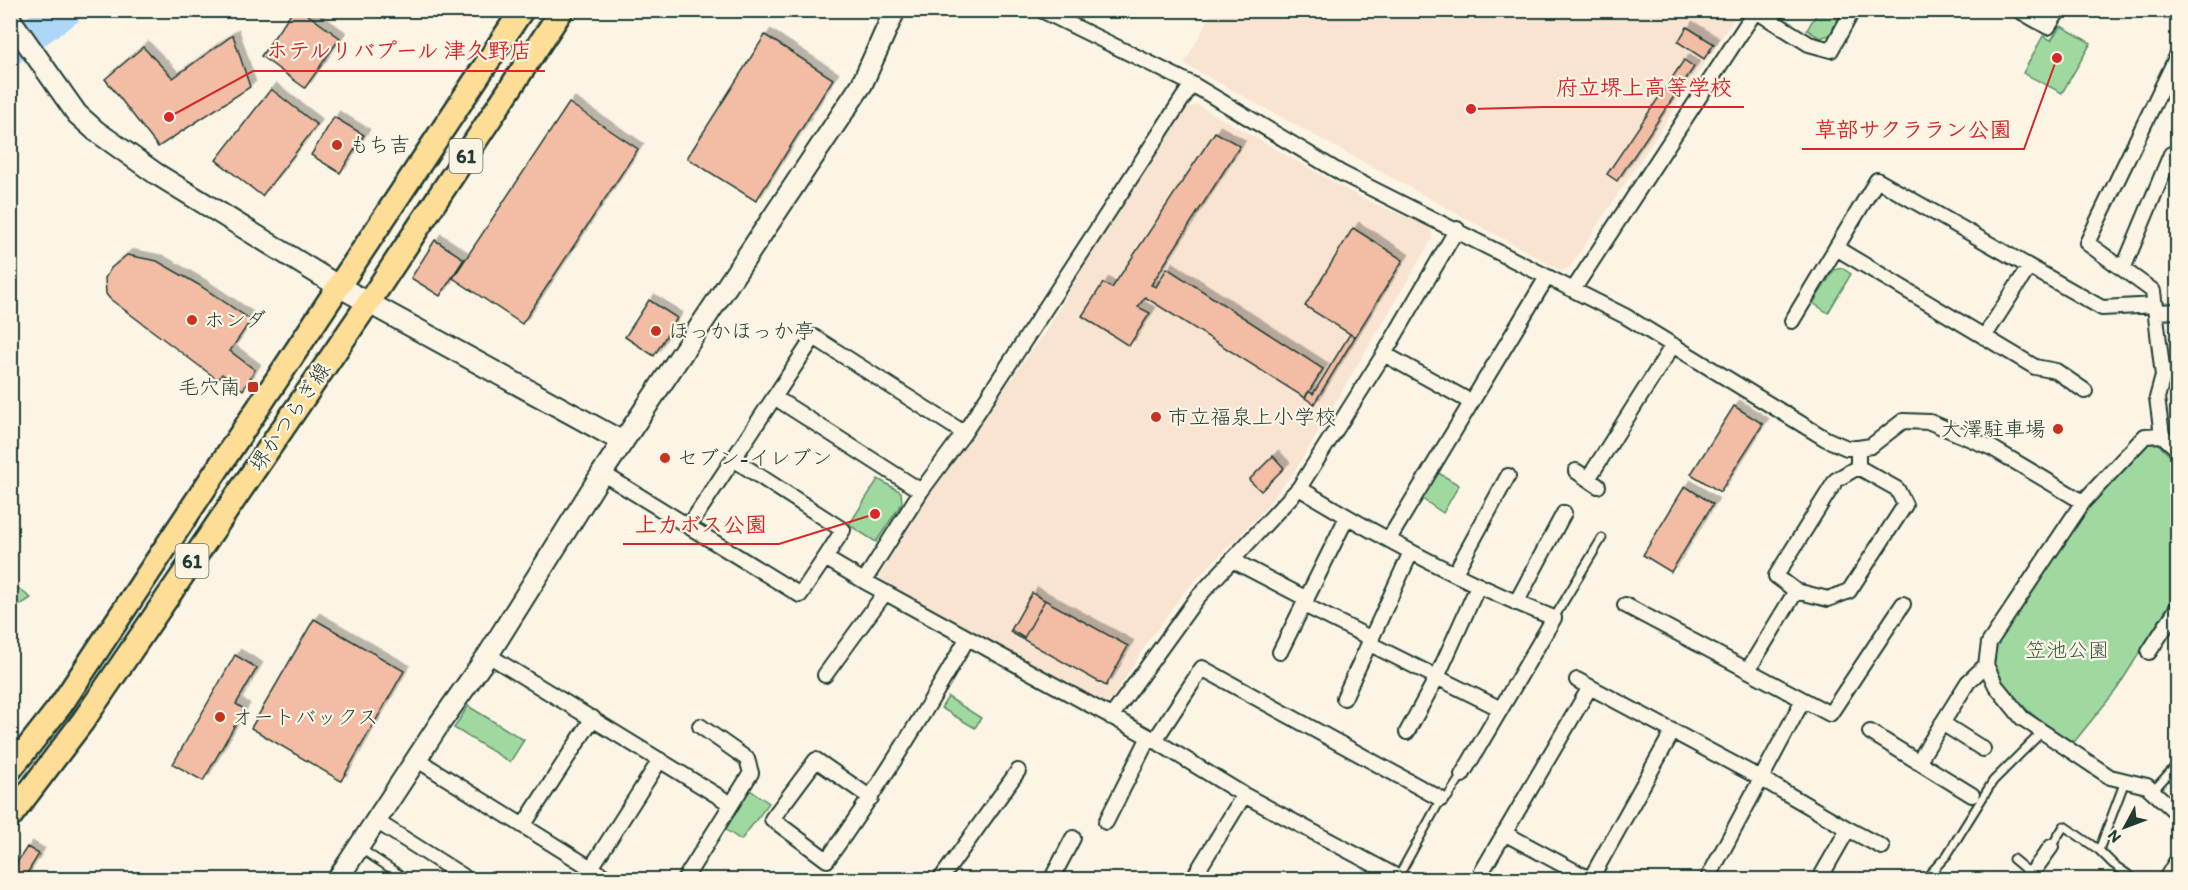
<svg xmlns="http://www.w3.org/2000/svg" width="2188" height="890" font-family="Itim,'Klee One',sans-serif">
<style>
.built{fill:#f9e4d2}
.green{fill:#a0d99f;stroke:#608b6a;stroke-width:1.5}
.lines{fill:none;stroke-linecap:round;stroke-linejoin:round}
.river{stroke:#aed6f9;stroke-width:33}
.building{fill:#f2bda4;stroke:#1f3d34;stroke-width:1.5;filter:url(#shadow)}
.lane-casing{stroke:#1f3d34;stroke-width:11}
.street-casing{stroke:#1f3d34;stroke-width:18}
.secondary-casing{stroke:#1f3d34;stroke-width:24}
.primary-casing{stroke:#1f3d34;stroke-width:27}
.lane{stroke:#fcf5e5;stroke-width:7}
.street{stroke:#fcf5e5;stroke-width:14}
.secondary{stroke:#fcf5e5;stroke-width:20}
.primary{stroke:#fedd96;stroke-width:22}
.poi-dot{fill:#c8321e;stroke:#fcf5e5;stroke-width:2}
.labels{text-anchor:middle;stroke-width:4.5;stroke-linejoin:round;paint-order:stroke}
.shield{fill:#fcf5e5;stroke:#617469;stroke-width:1.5}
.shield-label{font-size:20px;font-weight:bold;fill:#1f3d34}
.poi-label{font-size:21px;fill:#1f3d34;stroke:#fcf5e5;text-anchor:start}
.street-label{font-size:21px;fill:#1f3d34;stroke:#fcf5e5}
.park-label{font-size:21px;fill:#395c49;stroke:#fcf5e5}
.leader{fill:none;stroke:#d62828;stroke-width:2}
.callout-dot{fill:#d62828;stroke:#fcf5e5;stroke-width:2}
.callout-label{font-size:22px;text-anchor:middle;font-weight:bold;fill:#d62828;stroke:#fcf5e5;stroke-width:4.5;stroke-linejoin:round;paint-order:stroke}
</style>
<defs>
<filter id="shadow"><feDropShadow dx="5.5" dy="-5.5" stdDeviation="0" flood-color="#0004"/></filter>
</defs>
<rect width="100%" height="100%" fill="#fcf5e5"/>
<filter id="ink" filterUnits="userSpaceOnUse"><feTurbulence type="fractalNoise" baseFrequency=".0167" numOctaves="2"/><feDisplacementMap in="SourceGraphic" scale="12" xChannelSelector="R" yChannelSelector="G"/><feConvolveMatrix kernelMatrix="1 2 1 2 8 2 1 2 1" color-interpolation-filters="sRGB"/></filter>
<g filter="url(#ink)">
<path class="built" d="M1213,11H1739L1570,267L1562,271L1184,64Z
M1198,105L1358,196L1431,228L1432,239L1295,471L1260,514L1185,591L1149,640L1112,699L1100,703L882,585L880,574L938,480L1046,331L1087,260L1187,107Z"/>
<path class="green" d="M1818,11H1841L1830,35L1820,38L1807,30Z
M2061,26L2091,43L2062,93L2023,73L2043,36L2051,40Z
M1842,268L1851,274L1828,313L1813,303L1834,270Z
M2157,443L2177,463V592L2117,689L2074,742C2048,731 2002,693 1994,665C1993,658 1996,649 1997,642L2091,504L2148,444Z
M1437,472L1459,485L1443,513L1421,498Z
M878,479L901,492L902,503L876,542L849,525Z
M11,583L31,598L11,611Z
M948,697L981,718L975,728L941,708Z
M468,706L524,740L510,762L454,728Z
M750,790L769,803L741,840L723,828Z"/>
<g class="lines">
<path class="river" d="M10,49L66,10"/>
</g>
<path class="building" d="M293,10H301L340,38L305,88L261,56Z
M1687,27L1714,44L1704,59L1678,42Z
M233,35L250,87L158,147L105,79L143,47L173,78Z
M765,35L833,79L756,201L687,158Z
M1684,60L1694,67L1617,181L1607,174Z
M271,89L317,125L262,196L216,160Z
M569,103L638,149L522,324L453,278Z
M334,117L364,135L340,173L311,155Z
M1215,132L1240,146L1151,285L1156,287L1167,268L1323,369L1305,398L1145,297L1138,307L1150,313L1129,346L1082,316L1103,283L1112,288Z
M1353,228L1403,260L1355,337L1305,306Z
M435,240L464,259L440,296L411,278Z
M127,255L157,261L199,285L251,320L230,351L255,370L243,390L222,374L218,380L110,299L106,294L105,278L111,268Z
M649,300L677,318L654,356L625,337Z
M1350,334L1355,337L1314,404L1305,398L1308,391L1313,394Z
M1734,406L1763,424L1720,492L1691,474Z
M1273,456L1284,468L1261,491L1249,480Z
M1685,486L1713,504L1671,572L1643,555Z
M1032,593L1128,646L1106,686L1010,632Z
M1032,593L1045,600L1024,638L1011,630Z
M314,619L404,671L341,781L251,728Z
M235,655L257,668L236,704L244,709L203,781L173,764Z
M2176,787L2178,788V803L2172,801Z
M27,847L39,854L23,880H10V873Z"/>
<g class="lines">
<defs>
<path id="lane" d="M1554,618L1602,538
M2153,791L2178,763
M2051,847L2064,826L2099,850L2125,781
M361,849L408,880
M2099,850L2113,864L2136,880
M2013,859L2031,874
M1398,877L1441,799L1447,798L1462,775
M1924,880L1947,855L1993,781L2042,732
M2161,880L2178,852"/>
<path id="street" d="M1041,10L1192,84L1341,173L1625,316L1826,439L1847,448H1858L1871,446L1903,421L1930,422L1992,448L2083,502
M2018,10L2048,27L2059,10
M1756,11L1809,44L1831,50L1853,10
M1192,84L964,433L921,491L864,581L1149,737L1244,795L1403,880
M1836,248L2035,367L2056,371L2085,391
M2123,269L2171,154
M1573,290L1756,10
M2157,312L2178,311
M1792,321L1877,180L2102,308L2156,305
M1984,337L2029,267
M1384,354L1471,402
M774,397L921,491
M2162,435L2157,398L2163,376L2153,291L2087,243L2178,54
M2178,450L2162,435L2145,436L2083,502L1989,643L1986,665L1996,686L2022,718L2110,777L2147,786L2178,814
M733,459L843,530L825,558
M1858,467L1836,480L1776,576L1796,591L1828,599L1849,591L1905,505L1897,489L1858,467V448
M1576,471L1598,486
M602,473L800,595L825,558L864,581
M1588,479L1673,345
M1299,488C1381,538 1465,583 1554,618L1462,775
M689,526L814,337L964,433
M1389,539L1547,277
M1232,560L1307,599
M1455,573L1508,476
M1516,603L1564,513
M1304,605L1372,639
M1625,605L1830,714L1903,604
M1370,644L1501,709
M1280,652L1347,517
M2149,652L2178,607
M488,655L731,804
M1748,670L1796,591
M825,675L885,593
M1577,680L1590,687
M1344,698L1411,552
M1111,717L1197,598L1299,488L1384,354L1457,229
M1942,723L1983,749
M1407,732L1437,677L1478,586
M1870,732L1972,795
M1155,740L1202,668L1441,799
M416,759L610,880
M1918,762L1968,682L1986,665
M871,798L816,760L772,819L827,860C878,789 923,716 967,639
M376,821L463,876
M1106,822L1149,737
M523,826L593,718
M1848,829L1882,847
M1504,833L1591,880
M591,868L660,760
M684,880L751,773L747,759L700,726
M940,880L1018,771
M1051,880L1073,838
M1192,880L1244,795
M1477,880L1590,687L1762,779L1848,829L1819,880
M1590,880L1673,731
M1707,880L1803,700
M2027,880L2051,847"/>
<path id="secondary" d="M10,19L77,114L96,131L155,173L338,286L623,442
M337,880L440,723L488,655L602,473L862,84L895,10"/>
<path id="primary" d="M10,770L61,705L522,10
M10,817L83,721L369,302L562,10"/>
</defs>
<use href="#lane" class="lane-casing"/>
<use href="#street" class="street-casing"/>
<use href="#secondary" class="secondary-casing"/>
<use href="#primary" class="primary-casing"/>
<use href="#lane" class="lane"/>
<use href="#street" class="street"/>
<use href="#secondary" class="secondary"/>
<use href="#primary" class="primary"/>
</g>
</g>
<g class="poi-dot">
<circle cx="337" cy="145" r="6"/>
<circle cx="192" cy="320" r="6"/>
<circle cx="656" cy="331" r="6"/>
<rect x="247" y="381" width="12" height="12" rx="3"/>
<circle cx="1156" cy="417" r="6"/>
<circle cx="2058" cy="429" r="6"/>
<circle cx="665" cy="458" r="6"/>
<circle cx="220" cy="717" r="6"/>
</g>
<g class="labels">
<g class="shield">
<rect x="449.5" y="139" width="33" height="34" rx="4.5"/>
<rect x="175.5" y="544" width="33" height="34" rx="4.5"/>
</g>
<g class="shield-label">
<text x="466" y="163">61</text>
<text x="192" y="568">61</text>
</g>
<g class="poi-label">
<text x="349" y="152">もち吉</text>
<text x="204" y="327">ホンダ</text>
<text x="668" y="338">ほっかほっか亭</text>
<text x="241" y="394" text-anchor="end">毛穴南</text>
<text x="1168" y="424">市立福泉上小学校</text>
<text x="2046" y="436" text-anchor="end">大澤駐車場</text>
<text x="677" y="465">セブン-イレブン</text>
<text x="232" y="724">オートバックス</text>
</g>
<g class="street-label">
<text transform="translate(290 417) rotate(-56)" y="7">堺かつらぎ線</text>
</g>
<g class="park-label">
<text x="2067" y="657">笠池公園</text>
</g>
</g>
<path class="leader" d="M169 117L253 71H545M1471 109L1544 107H1744M2057 58L2024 149H1802M875 514L779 544H623"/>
<g class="callout-dot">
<circle cx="169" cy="117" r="6"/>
<circle cx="1471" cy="109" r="6"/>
<circle cx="2057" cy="58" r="6"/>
<circle cx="875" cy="514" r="6"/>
</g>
<g class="callout-label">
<text x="399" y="58">ホテルリバプール 津久野店</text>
<text x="1644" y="95">府立堺上高等学校</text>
<text x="1913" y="137">草部サクララン公園</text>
<text x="701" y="532">上カボス公園</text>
</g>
<rect width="2188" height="890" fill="none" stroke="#fcf5e5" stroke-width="36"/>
<rect x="18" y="18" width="2152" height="854" fill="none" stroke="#1f3d34" stroke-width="2" filter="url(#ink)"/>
<g transform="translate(2125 827) rotate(229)" stroke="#fcf5e5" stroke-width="4.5" paint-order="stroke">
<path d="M0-4.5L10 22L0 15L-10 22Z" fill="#1f3d34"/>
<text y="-9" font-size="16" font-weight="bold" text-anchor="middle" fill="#1f3d34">N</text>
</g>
</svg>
